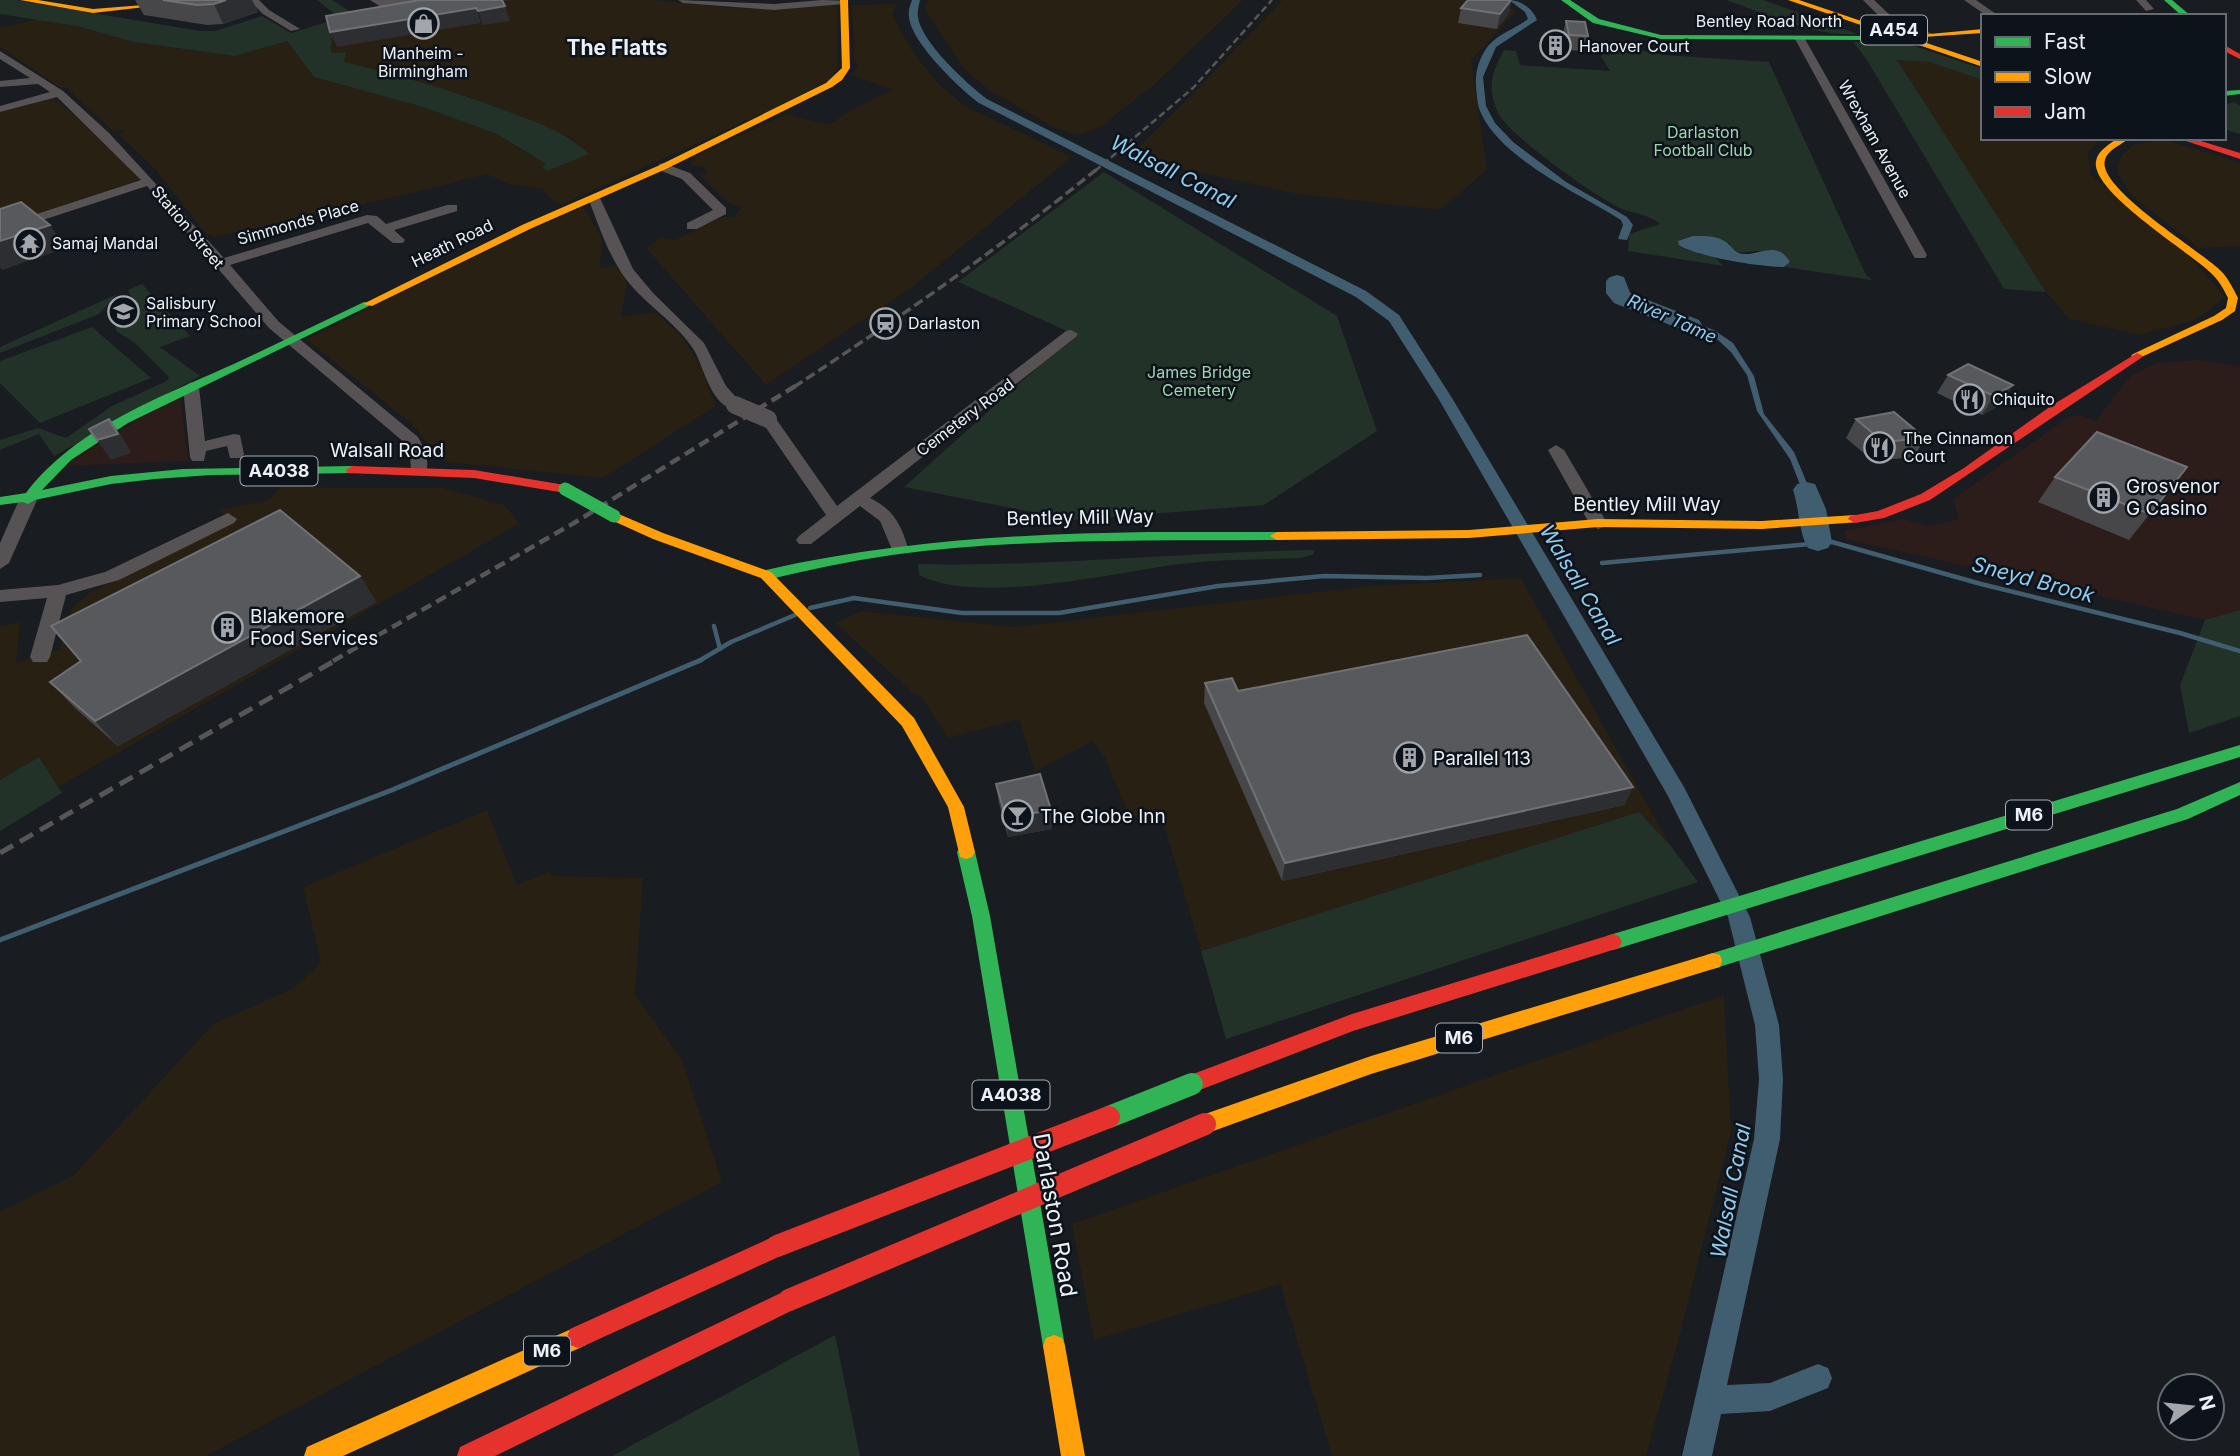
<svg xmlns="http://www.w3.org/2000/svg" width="2240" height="1456" font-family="Inter,sans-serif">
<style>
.commercial{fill:#2c1d1a}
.industrial{fill:#272013}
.green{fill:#233229}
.water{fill:#405e6f}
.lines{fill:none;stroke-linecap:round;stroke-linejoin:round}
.stream-far1{stroke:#405e6f;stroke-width:4.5}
.stream{stroke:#405e6f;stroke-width:5}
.canal{fill:#405e6f;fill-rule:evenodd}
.river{fill:#405e6f;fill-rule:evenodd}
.street{fill:#575354;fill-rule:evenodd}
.fast{fill:#30b455;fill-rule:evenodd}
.slow{fill:#ff9f0a;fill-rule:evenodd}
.jam{fill:#e5322d;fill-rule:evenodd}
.rail-far3{stroke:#575657;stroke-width:2.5;stroke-dasharray:7 3.5;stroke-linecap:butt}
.rail-far2{stroke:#575657;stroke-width:3.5;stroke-dasharray:10 4.5;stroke-linecap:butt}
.rail-far1{stroke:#575657;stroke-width:4.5;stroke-dasharray:11 6;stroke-linecap:butt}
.rail{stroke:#575657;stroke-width:5;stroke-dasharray:15 8;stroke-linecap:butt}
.street-bridge{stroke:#575354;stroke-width:18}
.fast-bridge-far1{stroke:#30b455;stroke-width:13}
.fast-bridge{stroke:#30b455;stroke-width:22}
.slow-bridge{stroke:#ff9f0a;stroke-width:8}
.jam-bridge{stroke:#e5322d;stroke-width:22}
.wall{fill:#47474a}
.shaded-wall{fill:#2d2e31}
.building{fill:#58595c;stroke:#707174;stroke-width:2}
.labels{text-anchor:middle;stroke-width:5;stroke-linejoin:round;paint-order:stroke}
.far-street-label{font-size:16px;fill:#edf1f6;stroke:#0d131a}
.far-poi-label{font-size:16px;fill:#edf1f6;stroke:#0d131a;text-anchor:start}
.far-park-label{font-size:16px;fill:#a0d6b0;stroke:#0d131a}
.shield{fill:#0d131a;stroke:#aaaeb4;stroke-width:2}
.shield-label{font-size:18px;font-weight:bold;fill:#edf1f6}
.far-water-label{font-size:18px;font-style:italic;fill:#90ccee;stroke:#0d131a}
.street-label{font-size:19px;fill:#edf1f6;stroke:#0d131a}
.poi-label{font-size:19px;fill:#edf1f6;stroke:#0d131a;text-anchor:start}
.far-district-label{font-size:21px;font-weight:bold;fill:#edf1f6;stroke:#0d131a}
.water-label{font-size:21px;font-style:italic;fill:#90ccee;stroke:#0d131a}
.near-street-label{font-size:23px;fill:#edf1f6;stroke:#0d131a}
</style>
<rect width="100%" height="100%" fill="#191c20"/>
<path class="commercial" d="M2197,360L2240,366V610L2205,620L1846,539L1844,531L1903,519L1928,526L1959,519L1953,499L2070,416L2080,415L2096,421L2130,376L2157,363Z
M180,394L188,461L64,466Z"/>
<path class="industrial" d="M511,0H656L732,8L781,9L832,5L837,7V70L829,80L781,105L561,205L548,197L544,189L508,184L487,174L413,193L213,237L211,234L207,235L155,169L118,134L124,132L123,130L113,131L65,87L61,88L0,47V28L37,19L77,26L134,42L235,56L287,40L314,77L423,107L497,134L547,165V171L588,154L573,139L533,121L467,96L344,62L331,53V27Z
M928,0H1243L1154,85L1097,129L1078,135L1053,127L989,90L965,70L925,10Z
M1282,0H1491L1517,11L1471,60L1487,170L1440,210L1298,194L1128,157L1194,93Z
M897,4L892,14L914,54L940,85L965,106L1072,157L907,291L766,385L646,248L661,237L675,240L722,217H734L742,207L727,202L700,175L709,173L703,167L691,166L690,161L696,156L786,114L829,125L844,114L893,89L851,75L858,66L854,59L852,5Z
M1896,60L1929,62L1983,80V138H2100L2088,153L2091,175L2190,257L2225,297L2198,319L2140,335L2069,319L2046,292Z
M53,98L103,138L142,179L0,226V112Z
M2163,139L2240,163V246L2199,248L2132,196L2117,172L2121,156L2133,145Z
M584,207L602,238L600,268L618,265L627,283L621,317L656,312L682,337L699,363L716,406L603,478L447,462L438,457L412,424L306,339L537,227Z
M281,487L443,488L505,505L519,524L58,787L39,757L0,780V626L20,622L16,663L60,649L72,608L89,593L230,523L220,510L268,500Z
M1521,578L1670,845L1639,812L1201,951L1161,814L1130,818L1105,758L1092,741L1035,772L1019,719L948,738L921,696L913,693L835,623L861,611L1013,627L1370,586Z
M487,810L517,885L550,871L552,876L643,878L635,995L682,1060L722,1182L206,1456H0V1211L73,1176L213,1024L294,988L321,963L303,887Z
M1724,995L1731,1131L1680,1334L1646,1456H1332L1280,1284L1094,1340L1072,1224Z"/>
<path class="green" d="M0,0H15L200,31H215L262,16L291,33L340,18L317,0H332L360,18L491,0H511L332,27L331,53L346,52L344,62C399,75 452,90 504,110C534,121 565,131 589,154L547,171L542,167L546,164L497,134L423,107L314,77L287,41L235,56L134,42L77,26L0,14Z
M1726,0H1763L1858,34C1813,37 1767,14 1726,0Z
M1896,40L1983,69V80L1929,62L1897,60L2046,292L2004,289L1865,57L1853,42Z
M1618,46L1664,55L1769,62L1866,275L1872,280L1784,267L1790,262C1781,259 1764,250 1755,251C1742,252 1737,256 1729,243L1697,254L1713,256L1724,266L1628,251L1629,234L1660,224C1649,214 1634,214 1620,208C1597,198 1511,136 1500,116C1486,90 1491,74 1504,50L1516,51L1520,65L1610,71L1601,56Z
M2234,102L2240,106V134L2224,129V105Z
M1104,172L1337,316L1377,431L1264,505L1073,520L904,487L1039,366L1078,336L958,282Z
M142,284L190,336L160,347L200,376L54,456L39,434L0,450V440L38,428L66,438L112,406L167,381L169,377L135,343L116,331L115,324L121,316L138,312L128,290Z
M117,294L99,314L0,353V347Z
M92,327L151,378L40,423L0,383V361Z
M1314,550V554L1301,558C1258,560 1215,559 1173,565C1107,574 977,605 919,575L918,564C1050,567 1182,552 1314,550Z
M2240,610V716L2189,733L2180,685L2205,620Z
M39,757L62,793L0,831V780Z
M1639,812L1670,845L1698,882L1226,1039L1201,951Z
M835,1335L860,1456H612Z"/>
<path class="water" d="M1509,0C1521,0 1533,9 1537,20L1496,47L1483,77L1486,106L1495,123L1513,142L1566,182L1627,217L1633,225L1627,240L1618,239L1623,225L1621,220C1580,194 1501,159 1481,113C1477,105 1477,95 1476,86C1475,72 1479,58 1488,46C1498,34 1517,28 1528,19L1525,12Z
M1693,236C1704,236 1716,235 1726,242C1732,246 1735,254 1744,254C1760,255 1777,240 1790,262L1784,267C1760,267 1698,257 1679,245L1678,241Z
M1610,280L1617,281L1624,289L1649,306L1714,330L1733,343L1754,376L1764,414L1794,452L1814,500L1822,512L1807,513L1806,500L1790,459L1757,411L1747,375L1731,352L1718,340L1701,330L1647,312L1612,296Z"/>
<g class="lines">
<path class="stream-far1" d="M1602,563L1832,542L1981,584L2180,633L2240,651
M810,608L854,598L962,613H1059L1218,586L1324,576L1427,578L1480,575
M714,626L720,649
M699,661L731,642L795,615"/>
<path class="stream" d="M0,940L392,790L701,660"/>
<path class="canal" d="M912,0H920C919,5 917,11 918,17C921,42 967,84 987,99L1366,291L1399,315L1452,398L1684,787L1750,917L1779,1025L1783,1079L1780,1139L1727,1385L1770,1383L1818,1364L1828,1368L1832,1378L1828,1388L1770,1411L1721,1414L1712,1456H1682L1754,1139L1759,1079L1755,1025L1728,917L1668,796L1438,398L1389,321L1356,297L979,103C959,88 911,42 909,17C908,11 910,5 912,0Z"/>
<path class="river" d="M1617,275L1624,277L1630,293L1699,320L1702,325L1699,330H1683L1614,303L1606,293V281L1610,277Z
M1806,482L1815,484L1826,509L1832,542L1828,548L1818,551L1808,548C1799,534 1799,507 1793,490L1797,484Z"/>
<path class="street" d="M249,0H259L269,10L300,29L291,31L263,14Z
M370,0H419L381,7Z
M678,0L774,4L822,0L849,1L844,4L774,10L683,3Z
M1863,0H1874L1891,16L1935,35L1926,37L1883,20Z
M1964,0H1976L1999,16H1987Z
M2136,0H2146L2154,9L2146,11Z
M1800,36L1805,39L1927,255L1925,258H1915L1913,255L1795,39Z
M0,51L63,91L109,133L224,258L367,215L377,216L386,224L447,205H457V211L394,230L405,240L403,243H393L368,223L230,265L279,322L418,437C424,448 431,462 425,474L419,475L411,470L410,455L405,443L269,328L147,186L0,234V226L141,180L57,97L0,112V106L50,92L38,84L0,87V81L30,78L0,59Z
M663,163L690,173L726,208V214L697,229H687V223L713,210L682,179L659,170V164Z
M594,194L600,198L633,269L653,293L704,343L726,386L743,405L741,408C713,415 704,367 694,350C675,320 640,302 621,272C606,249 598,223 588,198Z
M1071,330L1078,334L1076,337L870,498C893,509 901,524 908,548L905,552H893L880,521L860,506L811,544H799L796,540L799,536L826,515L760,419L762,416H774L837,506L1066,331Z
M191,382L199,387L205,441L234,434L240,435L244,454L242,458H230L227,446L206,451L204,461H192L190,457L183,387Z
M1556,445L1564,450L1607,523L1604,527L1598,529L1589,523L1548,450Z
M28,495L37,500L9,563L0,569V543L19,500Z
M228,513L237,519L234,523L119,580L66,595L50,657L47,662H33L30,657L47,598L0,602V590L58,585L105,572Z"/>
<path class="fast" d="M1561,0H1570L1599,19L1661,35L1872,36L1876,38L1872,40L1661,39L1593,23Z
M2164,0H2172L2191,16H2182Z
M2240,90V94L2224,96V91Z
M364,302L373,304L128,423L71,460L42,490L111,476L183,469L352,466L358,470L357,473L211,475L155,479L111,484L35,500L28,504L23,502L0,505V497L26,493C77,426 164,396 238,362C280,342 322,322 364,302Z
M1148,532H1277L1284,536L1277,540C1149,541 1019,538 892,555C850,561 808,570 766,580L759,575L766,570C895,541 1016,534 1148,532Z
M2240,745V757L1613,950L1607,948L1604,942L1607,936L1613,934Z
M2240,782V795L2188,819L1713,969L1706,967L1704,961L1706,955L1713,953L2177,809Z
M966,845L972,847L975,852L990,916L1065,1346L1062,1354L1054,1357L1046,1354L1043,1346L972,916L957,852L960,847Z"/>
<path class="slow" d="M20,0H38L93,9L206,0L93,13Z
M840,0H848L850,68L842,80L832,87L666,169L530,229L372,306L363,304L522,225L660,165L826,83L842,68Z
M1788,0H1799L1983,62V67Z
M1983,29V33L1923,37L1919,35Z
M2118,138H2129C2122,145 2108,149 2105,160C2096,188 2201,251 2221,271C2228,278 2233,288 2238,298L2235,311L2222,320L2137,359L2131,356L2133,354L2214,316L2226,308L2228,298C2224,290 2220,282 2213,275C2192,253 2090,192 2096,161C2098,150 2110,144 2118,138Z
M614,512L663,533L771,572L914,718L964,807L975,852L972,857L966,859L960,857L948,807L902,726L761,578L653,539L609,519L607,516Z
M1855,515L1860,516V522L1762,529L1598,527L1469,538L1277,540L1270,536L1277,532L1469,530L1598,519L1762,521Z
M1713,953L1720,955L1722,961L1720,967L1713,969L1371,1074L1205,1134L1198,1131L1195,1124L1198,1117L1205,1114L1371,1056Z
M578,1326L586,1329L589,1337L586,1345L343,1456H304L307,1447Z
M1054,1335L1062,1338L1065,1346L1085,1456H1061L1043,1346L1046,1338Z"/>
<path class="jam" d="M2224,45L2240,54V59L2224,51Z
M2177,138H2191L2240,153V159Z
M2137,353L2143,356L2141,358L1930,500L1884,518L1855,523L1848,519L1850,516L1878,511L1921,494L1964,468L2051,406Z
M352,466L474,470L565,485L571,489L565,493L474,478L347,473L346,470Z
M1613,934L1619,936L1622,942L1619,948L1353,1031L1192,1093L1185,1091L1182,1084L1185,1077L1352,1014Z
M777,1235L785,1238L788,1246L785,1254L586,1345L578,1348L570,1345L567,1337L570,1329Z
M789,1289L797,1292L800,1300L797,1308L495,1456H457L460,1447Z"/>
<path class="rail-far3" d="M1095,171L1193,88L1272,0"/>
<path class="rail-far2" d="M794,387C899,318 1000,248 1097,169"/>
<path class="rail-far1" d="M333,661L574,523L797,385"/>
<path class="rail" d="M0,853L336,660"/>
<path class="street-bridge" d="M735,405L768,419"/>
<path class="fast-bridge-far1" d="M565,489L614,516"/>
<path class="fast-bridge" d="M1109,1117L1192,1084"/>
<path class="slow-bridge" d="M1872,38L1923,35"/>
<path class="jam-bridge" d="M777,1246L1109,1117
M789,1300L1205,1124"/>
</g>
<path class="wall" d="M135,0H252L258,12L223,24L207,25L144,15Z
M1461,8L1509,13L1497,29L1458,23Z
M1566,21L1588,36L1584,51L1566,50L1562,36Z
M1948,375L2013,385L2002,404L1982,415L1937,393Z
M1856,419L1925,438L1914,457L1873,461L1846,438Z
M2187,467L2129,540L2038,502L2055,477Z
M360,576L376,602L118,746L74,707L50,682Z
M1205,683L1238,691L1633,787L1624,805L1282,881L1204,703Z
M996,784L1051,810L1052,829L1008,837L999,803Z"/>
<path class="shaded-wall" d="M226,0H252L258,12L223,24L214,4Z
M1511,0H1512L1509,13L1497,29L1500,14Z
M505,6L510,21L483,25L478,11Z
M476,8L481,23L337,47L330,32Z
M50,225L66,248L2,270L0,267V241Z
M2013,385L2002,404L1982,415L1994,396Z
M109,419L123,438L131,453L111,460L97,440Z
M360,576L376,602L118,746L95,721Z
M1633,787L1624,805L1282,881L1285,863Z
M1051,810L1052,829L1008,837L1006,818Z"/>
<path class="building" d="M163,0H226L214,4L197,5Z
M420,0H502L505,6L478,11L476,8L330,32L326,16Z
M1468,0H1511L1500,14L1461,8Z
M1566,21L1585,22L1588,36L1569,35Z
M21,202L50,225L0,241V209Z
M1968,364L2013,385L1994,396L1948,375Z
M1894,412L1925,438L1883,442L1856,419Z
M109,419L118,434L97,440L89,429Z
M2097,432L2187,467L2150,514L2055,477Z
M280,510L360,576L95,721L50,682L81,661L51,626Z
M1527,635L1633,787L1285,863L1205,683L1232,678L1238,691Z
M1040,774L1051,810L1006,818L996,784Z"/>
<defs>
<symbol id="shop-ring" viewBox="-11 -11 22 22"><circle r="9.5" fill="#0d131a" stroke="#a3a6ab" stroke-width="1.5"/><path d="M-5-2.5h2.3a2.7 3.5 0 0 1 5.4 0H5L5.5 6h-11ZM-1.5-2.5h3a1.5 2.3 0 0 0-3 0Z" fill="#a3a6ab"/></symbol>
<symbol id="building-ring" viewBox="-11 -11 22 22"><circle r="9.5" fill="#0d131a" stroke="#a3a6ab" stroke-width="1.5"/><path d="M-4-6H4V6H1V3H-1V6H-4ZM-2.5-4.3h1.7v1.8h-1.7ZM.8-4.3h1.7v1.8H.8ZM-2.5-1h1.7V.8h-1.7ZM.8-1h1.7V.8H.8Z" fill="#a3a6ab"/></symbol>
<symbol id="temple-ring" viewBox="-11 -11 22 22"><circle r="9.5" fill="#0d131a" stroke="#a3a6ab" stroke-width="1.5"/><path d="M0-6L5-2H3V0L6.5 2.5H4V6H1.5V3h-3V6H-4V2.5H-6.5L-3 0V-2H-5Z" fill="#a3a6ab"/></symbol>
<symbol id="school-ring" viewBox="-11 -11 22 22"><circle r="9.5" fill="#0d131a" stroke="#a3a6ab" stroke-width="1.5"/><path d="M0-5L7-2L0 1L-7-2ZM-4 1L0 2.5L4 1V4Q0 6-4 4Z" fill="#a3a6ab"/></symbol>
<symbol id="station-ring" viewBox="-11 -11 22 22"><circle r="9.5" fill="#0d131a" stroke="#a3a6ab" stroke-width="1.5"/><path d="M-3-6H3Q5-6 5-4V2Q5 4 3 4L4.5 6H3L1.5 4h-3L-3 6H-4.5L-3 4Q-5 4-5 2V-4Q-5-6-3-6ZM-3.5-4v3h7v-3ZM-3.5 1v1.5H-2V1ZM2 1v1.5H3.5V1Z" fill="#a3a6ab"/></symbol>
<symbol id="restaurant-ring" viewBox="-11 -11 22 22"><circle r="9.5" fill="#0d131a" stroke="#a3a6ab" stroke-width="1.5"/><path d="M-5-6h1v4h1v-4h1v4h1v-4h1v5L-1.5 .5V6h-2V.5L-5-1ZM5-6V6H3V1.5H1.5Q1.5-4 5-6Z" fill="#a3a6ab"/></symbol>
<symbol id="bar-ring" viewBox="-11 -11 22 22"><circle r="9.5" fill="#0d131a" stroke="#a3a6ab" stroke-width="1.5"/><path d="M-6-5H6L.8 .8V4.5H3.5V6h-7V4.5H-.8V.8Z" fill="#a3a6ab"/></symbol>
</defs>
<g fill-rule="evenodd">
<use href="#shop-ring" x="406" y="6" width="35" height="35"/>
<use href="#building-ring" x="1538" y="28" width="35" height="35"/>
<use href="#temple-ring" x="12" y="226" width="35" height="35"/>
<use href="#school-ring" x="106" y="294" width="35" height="35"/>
<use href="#station-ring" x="868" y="306" width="35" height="35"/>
<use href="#restaurant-ring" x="1952" y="382" width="35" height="35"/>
<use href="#restaurant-ring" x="1862" y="430" width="35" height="35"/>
<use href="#building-ring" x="2086" y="480" width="35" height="35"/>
<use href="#building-ring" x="210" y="610" width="35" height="35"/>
<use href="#building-ring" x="1392" y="740" width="35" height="35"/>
<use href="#bar-ring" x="1000" y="798" width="35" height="35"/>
</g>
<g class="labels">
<g class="far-street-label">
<text x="1769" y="27">Bentley Road North</text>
<text transform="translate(1875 139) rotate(61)" y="6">Wrexham Avenue</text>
<text transform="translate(298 222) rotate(-16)" y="6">Simmonds Place</text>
<text transform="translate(188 227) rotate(50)" y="6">Station Street</text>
<text transform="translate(452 243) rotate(-26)" y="6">Heath Road</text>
<text transform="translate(965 417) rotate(-37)" y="6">Cemetery Road</text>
</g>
<g class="far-poi-label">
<text x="1579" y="52">Hanover Court</text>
<text x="423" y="59" text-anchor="middle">Manheim -<tspan x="423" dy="18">Birmingham</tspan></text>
<text x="52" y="249">Samaj Mandal</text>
<text x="146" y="309">Salisbury<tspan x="146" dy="18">Primary School</tspan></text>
<text x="908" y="329">Darlaston</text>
<text x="1992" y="405">Chiquito</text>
<text x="1903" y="444">The Cinnamon<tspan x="1903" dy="18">Court</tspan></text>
</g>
<g class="far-park-label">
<text x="1703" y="138">Darlaston<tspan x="1703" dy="18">Football Club</tspan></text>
<text x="1199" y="378">James Bridge<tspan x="1199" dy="18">Cemetery</tspan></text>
</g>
<g class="shield">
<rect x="1861" y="15.5" width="66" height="29" rx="5"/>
<rect x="240.5" y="456.5" width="77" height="29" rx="5"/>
<rect x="2006" y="800.5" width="46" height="29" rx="5"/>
<rect x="1436" y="1023.5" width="46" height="29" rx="5"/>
<rect x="972.5" y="1080.5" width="77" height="29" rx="5"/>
<rect x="524" y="1336.5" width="46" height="29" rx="5"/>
</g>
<g class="shield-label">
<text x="1894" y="36">A454</text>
<text x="279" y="477">A4038</text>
<text x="2029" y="821">M6</text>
<text x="1459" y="1044">M6</text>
<text x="1011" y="1101">A4038</text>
<text x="547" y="1357">M6</text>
</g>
<g class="far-water-label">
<text transform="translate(1672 319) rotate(24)" y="6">River Tame</text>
</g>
<g class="street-label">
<text x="387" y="457">Walsall Road</text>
<text x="1647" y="511">Bentley Mill Way</text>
<text transform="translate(1080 517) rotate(-1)" y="7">Bentley Mill Way</text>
</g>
<g class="poi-label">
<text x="2126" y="493">Grosvenor<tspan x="2126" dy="22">G Casino</tspan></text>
<text x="250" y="623">Blakemore<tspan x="250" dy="22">Food Services</tspan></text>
<text x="1433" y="765">Parallel 113</text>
<text x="1040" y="823">The Globe Inn</text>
</g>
<g class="far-district-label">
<text x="617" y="55">The Flatts</text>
</g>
<g class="water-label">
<text transform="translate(1173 172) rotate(27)" y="7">Walsall Canal</text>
<text transform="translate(2033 580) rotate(15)" y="7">Sneyd Brook</text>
<text transform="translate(1580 585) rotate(59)" y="7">Walsall Canal</text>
<text transform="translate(1731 1191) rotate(-79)" y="7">Walsall Canal</text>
</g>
<g class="near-street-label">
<text transform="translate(1055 1215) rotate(80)" y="8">Darlaston Road</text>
</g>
</g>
<rect x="1981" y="14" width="245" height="126" fill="#0d131a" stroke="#676c72" stroke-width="2"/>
<rect x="1995" y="37" width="35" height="10" fill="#30b455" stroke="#676c72" stroke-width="2"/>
<text x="2044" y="49" font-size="21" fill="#edf1f6">Fast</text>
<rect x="1995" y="72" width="35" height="10" fill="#ff9f0a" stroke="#676c72" stroke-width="2"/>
<text x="2044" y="84" font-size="21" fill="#edf1f6">Slow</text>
<rect x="1995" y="107" width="35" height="10" fill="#e5322d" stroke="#676c72" stroke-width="2"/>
<text x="2044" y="119" font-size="21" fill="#edf1f6">Jam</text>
<g transform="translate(2191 1407) rotate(75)"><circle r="33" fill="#0d131a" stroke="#676c72" stroke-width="2"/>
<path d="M0-5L12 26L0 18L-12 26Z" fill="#a3a6ab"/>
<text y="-10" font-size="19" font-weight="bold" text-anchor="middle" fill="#edf1f6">N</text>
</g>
</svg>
